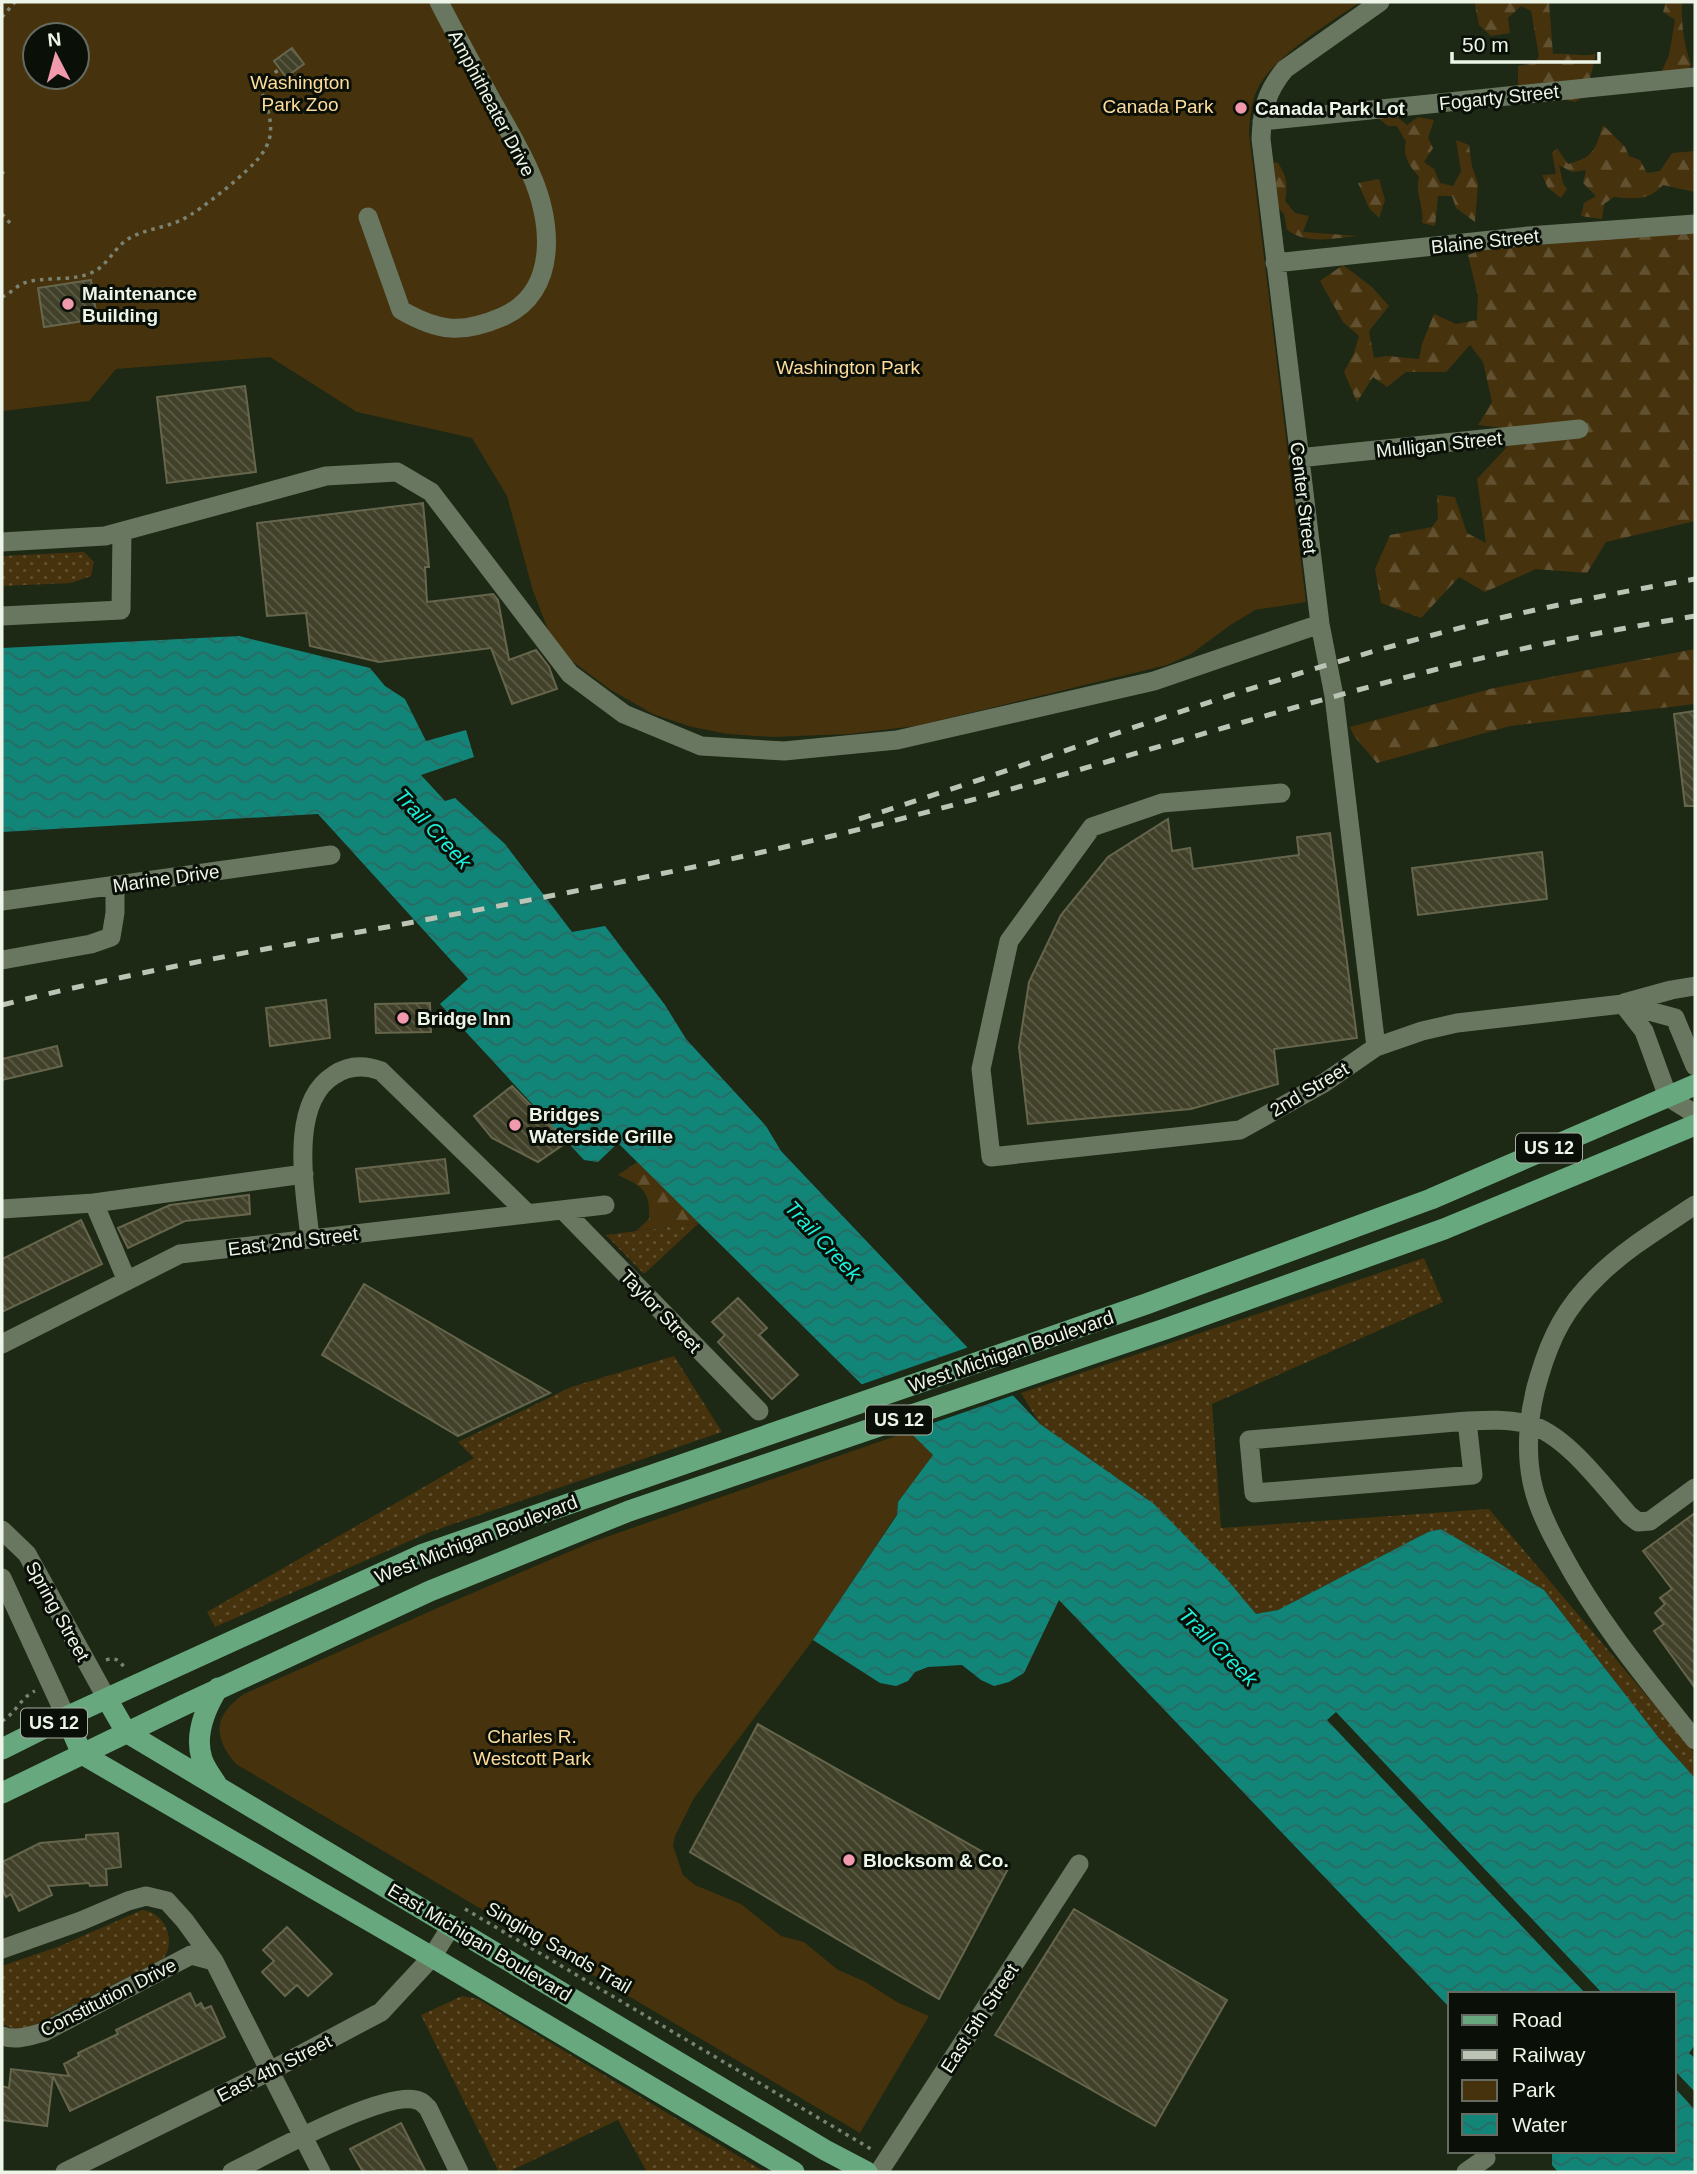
<svg xmlns="http://www.w3.org/2000/svg" width="1697" height="2174" font-family="Helvetica,sans-serif">
<style>
.grass{fill:url(#grass-dots)}
.forest{fill:url(#forest-firs)}
.park{fill:#46330d;fill-rule:evenodd}
.water{fill:url(#water-waves)}
.pier{fill:#1d2815}
.building{fill:url(#building-back-hatch);stroke:#66664d;stroke-width:2}
.lines{fill:none;stroke-linecap:round;stroke-linejoin:round}
.path{stroke:#7a8373;stroke-width:3.5;stroke-dasharray:3.5 5;stroke-linecap:butt}
.minor{stroke:#697660;stroke-width:19}
.major{stroke:#67a87f;stroke-width:21}
.rail{stroke:#bbc4b5;stroke-width:5;stroke-dasharray:12 12;stroke-linecap:butt}
.poi-dot{fill:#f29aad;stroke:#0a0f07;stroke-width:2.5}
.labels{text-anchor:middle;stroke-width:6;stroke-linejoin:round;paint-order:stroke}
.shield{fill:#0a0f07;stroke:#a9b0a4;stroke-width:2}
.shield-label{font-size:18px;font-weight:bold;fill:#edf5e8}
.park-label{font-size:19px;fill:#ffdc9c;stroke:#0a0f07}
.street-label{font-size:19px;fill:#edf5e8;stroke:#0a0f07}
.poi-label{font-size:19px;font-weight:bold;fill:#edf5e8;stroke:#0a0f07;text-anchor:start}
.water-label{font-size:21px;font-style:italic;fill:#1defda;stroke:#0a0f07}
</style>
<defs>
<pattern id="grass-dots" width="8" height="8" patternUnits="userSpaceOnUse" patternTransform="scale(1.75)"><rect width="8" height="8" fill="#46330d"/><path d="M2 2h.1M6 6h.1" fill="none" stroke="#615130" stroke-width="1.8" stroke-linecap="round"/></pattern>
<pattern id="forest-firs" width="22" height="20" patternUnits="userSpaceOnUse" patternTransform="scale(1.75)"><rect width="22" height="20" fill="#46330d"/><path d="M5 1l3.5 6h-7zM16 11l3.5 6h-7z" fill="#615130"/></pattern>
<pattern id="water-waves" width="16" height="10" patternUnits="userSpaceOnUse" patternTransform="scale(1.75)"><rect width="16" height="10" fill="#128579"/><path d="M0 5q4-4 8 0t8 0" fill="none" stroke="#2a6a62"/></pattern>
<pattern id="building-back-hatch" width="6" height="6" patternUnits="userSpaceOnUse" patternTransform="scale(1.75)"><rect width="6" height="6" fill="#414029"/><path d="M-1 5l2 2M0 0l6 6M5-1l2 2" fill="none" stroke="#5d5c48"/></pattern>
</defs>
<rect width="100%" height="100%" fill="#1d2815"/>
<path class="grass" d="M84,552L94,562L91,576L71,583L2,586V556Z
M699,1223L644,1274L606,1235Z
M1424,1258L1443,1302L1212,1404L1221,1528L1489,1509L1695,1753V1778L1659,1738L1544,1590L1441,1529L1428,1532L1278,1610L1256,1614L1226,1578L1154,1504L1040,1424L1021,1393Z
M674,1356L722,1432L430,1532L215,1627L207,1612L474,1458L458,1442L571,1387Z
M142,1910C165,1912 177,1941 163,1959L31,2027L14,2029L2,2024V1966L60,1946Z
M462,1996L478,1999L765,2172H647L618,2120L508,2172H499L421,2015Z"/>
<path class="forest" d="M1477,2H1549L1553,54C1568,53 1582,57 1596,54L1586,95L1575,102L1518,86V66L1535,63L1539,56L1531,11L1521,6L1508,18L1510,33L1491,36L1479,25L1475,5Z
M1666,2H1682C1681,23 1684,45 1691,65L1679,84L1661,73L1669,55L1675,20L1663,12Z
M1392,113L1407,125L1418,117L1434,120L1428,138L1433,148L1424,162L1434,169L1440,183L1453,186L1461,171L1456,140L1469,145L1472,166L1478,184L1475,222L1456,208L1452,196H1438L1435,226L1422,223C1424,204 1415,196 1419,177C1410,167 1402,156 1406,142L1397,126H1388L1378,118Z
M1603,125L1625,147L1629,156L1640,160L1647,173L1660,171L1672,153L1695,151V192L1663,185C1648,201 1635,199 1614,197L1604,204L1602,219L1581,216L1584,203L1596,196L1583,183L1586,170L1572,172L1559,165L1563,183L1567,189L1561,198L1548,188L1542,175L1556,174L1552,153L1557,148L1568,164C1594,157 1595,150 1603,125Z
M1277,162C1287,175 1288,185 1285,201L1295,213L1309,216L1303,232L1358,236C1334,238 1308,245 1287,230L1284,214L1276,205L1269,165Z
M1379,179L1385,200L1379,218L1369,208L1358,183Z
M1695,215V521L1606,542L1587,573L1536,569L1485,592L1459,577L1421,618L1381,603L1375,569L1390,535L1432,527L1438,519L1437,495L1455,497L1467,533L1486,543L1477,479L1506,448L1513,429L1478,425L1492,402L1483,362L1470,345L1446,372H1406L1387,387L1373,377L1357,402L1344,372L1354,353L1359,336L1343,322L1320,281L1343,265L1372,287L1389,306L1369,331L1374,358L1387,356L1419,359L1422,344L1434,314L1456,324L1477,320L1478,296L1468,255L1542,229Z
M1695,649V704L1510,726L1377,763L1354,736L1350,727L1494,688Z
M637,1162L699,1223L636,1231L649,1219C651,1191 642,1186 618,1175Z"/>
<path class="park" d="M2,2H1360C1331,22 1271,58 1257,90C1251,103 1250,118 1249,133L1306,602L1255,610L1229,626L1191,654L1167,665L916,726L849,734L773,737L728,734L692,727L653,714L611,690L572,661L549,632L533,591L507,496L472,438L357,412L270,357L116,369L89,401L2,411ZM35,35H77V77H35Z
M910,1431L933,1455L898,1502L897,1514L813,1640L694,1798L675,1836L673,1846L683,1875L695,1885L741,1904L781,1936L804,1942L838,1970L864,1981L897,2002L929,2016L860,2133L236,1764C212,1736 214,1715 244,1694L442,1606L592,1542Z"/>
<path class="water" d="M239,636L370,668L385,686L405,699L426,741L466,730L474,757L421,775L445,801L455,798L505,844L572,932L605,926L665,1005L686,1039L766,1126L781,1151L1040,1424L1154,1504L1226,1578L1256,1614L1278,1610L1428,1532L1441,1529L1544,1590L1659,1738L1695,1778V2045L1689,2053L1695,2058V2092L1674,2070V1994H1603L1336,1712L1327,1720L1586,1994H1450V2008L1059,1600L1024,1673L1009,1682L994,1686L981,1680L962,1665L928,1667L915,1672L908,1681L896,1686L880,1683L813,1640L897,1515L898,1502L933,1455L618,1143L598,1162L584,1160L440,1004L468,979L318,814L2,832V648Z
M1674,2087L1695,2110V2172H1558L1552,2165V2151H1674Z"/>
<path class="pier" d="M972,1346L1017,1394L907,1432L857,1386Z"/>
<path class="building" d="M292,48L304,64L286,77L274,61Z
M91,280L97,319L44,327L38,288Z
M245,386L256,472L167,483L157,397Z
M423,503L429,567H425L427,602L493,594L498,600L509,660L536,650L549,667L557,689L512,704L491,648L379,662L310,646L306,613L267,616L257,523Z
M1695,711V806H1685L1674,714Z
M1168,819L1172,851L1190,848L1193,869L1299,855L1297,837L1330,833L1357,1038L1274,1049L1278,1084L1191,1109L1028,1124L1019,1047L1029,982L1061,915L1108,857Z
M1542,852L1547,899L1418,915L1412,868Z
M326,1000L330,1038L270,1046L266,1008Z
M430,1003L431,1032L376,1033L375,1004Z
M57,1046L62,1066L2,1080V1059Z
M512,1086L567,1142L538,1162L492,1138L474,1116Z
M445,1159L449,1193L360,1202L356,1169Z
M249,1195L250,1214L185,1221L128,1248L118,1228L170,1205Z
M81,1220L102,1264L2,1312V1259Z
M364,1284L550,1393L458,1436L322,1355Z
M738,1298L767,1328L759,1335L798,1375L772,1399L718,1342L725,1335L712,1322Z
M1695,1513V1688L1654,1631L1664,1624L1655,1613L1665,1604L1660,1598L1672,1589L1643,1551Z
M758,1724L1009,1867L939,1999L690,1852Z
M118,1833L121,1867L106,1869L107,1885L90,1886L89,1883L48,1886L52,1895L19,1911L11,1894L6,1897L2,1888V1862L40,1843L86,1839V1835Z
M1074,1909L1227,2000L1155,2126L995,2035Z
M287,1927L332,1974L308,1996L297,1985L285,1996L262,1972L274,1961L263,1950Z
M190,1993L196,2006L201,2003L204,2009L211,2006L225,2037L70,2111L53,2076L47,2126L2,2120V2086L9,2088L11,2069L69,2076L64,2064L79,2056L78,2053L118,2034L116,2030Z
M401,2123L426,2172H363L350,2149Z"/>
<g class="lines">
<path class="path" d="M2,17L15,2
M2,172L4,174
M2,214L10,223
M2,297C10,294 16,286 24,283C43,276 74,282 93,272C108,265 114,248 128,239C144,229 166,228 183,219C199,212 252,169 261,155C265,150 269,142 270,136C273,117 264,101 259,84L262,80L279,70
M106,1660C115,1657 120,1660 125,1669
M2,1721C16,1713 21,1697 35,1691
M465,1909L871,2149"/>
<path class="minor" d="M1262,121L1695,77
M368,217L401,310C439,332 462,334 502,317C560,292 552,219 530,172C519,147 505,124 492,101C474,68 456,35 439,2
M1275,263L1528,236L1695,224
M1298,458L1579,429
M2,542L105,536L326,476L397,472L431,492L570,674L624,714L701,746L784,751L897,740L1154,681L1320,624
M2,616L121,610L122,532
M1281,793L1162,803L1092,827L1009,941L981,1069L991,1157L1240,1130L1324,1083L1376,1047L1422,1031L1457,1023L1623,1004L1675,1018L1695,1066
M2,901L331,855
M2,960L91,944L111,937L115,913V885
M1624,1003L1671,990L1695,986
M1623,1004L1644,1031L1668,1097L1695,1114
M1376,1047L1334,696L1320,624L1261,139C1262,110 1266,92 1285,69L1380,2
M94,1203L127,1281
M1695,1205C1662,1227 1625,1249 1597,1277C1566,1307 1551,1336 1539,1377C1529,1409 1525,1448 1532,1482C1537,1506 1548,1528 1560,1550C1597,1620 1646,1679 1695,1740
M2,1209L94,1203L304,1174
M563,1210L759,1411
M310,1239C306,1193 287,1104 334,1075C349,1065 365,1065 381,1071L528,1214
M2,1344L180,1254L605,1205
M1467,1421L1473,1475L1254,1493L1249,1440L1467,1421C1488,1420 1508,1419 1528,1424C1566,1434 1603,1486 1629,1515L1638,1522L1650,1521L1695,1488
M2,1530L27,1554L107,1699
M2,1578L66,1717
M2,1949L81,1921L128,1901L146,1896L167,1901L185,1921L214,1961L321,2172
M2,2036C16,2041 29,2036 44,2032L191,1955L214,1961
M65,2172L270,2071L381,2012L432,1957L452,1925
M232,2172C265,2156 389,2087 419,2101C423,2102 425,2106 428,2108L459,2172
M879,2172L1079,1864
M1466,2172L1486,2158"/>
<path class="major" d="M107,1699L126,1732L825,2150L867,2172
M66,1717L82,1754L432,1957L794,2172
M2,1749L66,1717L421,1555L1146,1304L1431,1199L1695,1085
M217,1785C212,1777 205,1768 202,1759C194,1734 205,1709 218,1688
M2,1793L184,1705L430,1591L629,1511L1168,1328L1444,1229L1695,1125"/>
<path class="rail" d="M859,819C1047,760 1231,689 1422,638C1512,613 1603,595 1695,579
M2,1005C129,973 258,950 387,927C536,899 685,871 832,836C1033,788 1230,722 1430,671C1517,648 1606,631 1695,616"/>
</g>
<g class="poi-dot">
<circle cx="1241" cy="108" r="7"/>
<circle cx="68" cy="304" r="7"/>
<circle cx="403" cy="1018" r="7"/>
<circle cx="515" cy="1125" r="7"/>
<circle cx="849" cy="1860" r="7"/>
</g>
<g class="labels">
<g class="shield">
<rect x="1516" y="1133.5" width="66" height="29" rx="5"/>
<rect x="866" y="1405.5" width="66" height="29" rx="5"/>
<rect x="21" y="1708.5" width="66" height="29" rx="5"/>
</g>
<g class="shield-label">
<text x="1549" y="1154">US 12</text>
<text x="899" y="1426">US 12</text>
<text x="54" y="1729">US 12</text>
</g>
<g class="park-label">
<text x="300" y="89">Washington<tspan x="300" dy="22">Park Zoo</tspan></text>
<text x="1158" y="113">Canada Park</text>
<text x="848" y="374">Washington Park</text>
<text x="532" y="1743">Charles R.<tspan x="532" dy="22">Westcott Park</tspan></text>
</g>
<g class="street-label">
<text transform="translate(1499 97) rotate(-6)" y="7">Fogarty Street</text>
<text transform="translate(492 103) rotate(62)" y="7">Amphitheater Drive</text>
<text transform="translate(1485 241) rotate(-6)" y="7">Blaine Street</text>
<text transform="translate(1439 444) rotate(-6)" y="7">Mulligan Street</text>
<text transform="translate(1304 498) rotate(83)" y="7">Center Street</text>
<text transform="translate(166 878) rotate(-8)" y="7">Marine Drive</text>
<text transform="translate(1309 1089) rotate(-31)" y="7">2nd Street</text>
<text transform="translate(293 1241) rotate(-7)" y="7">East 2nd Street</text>
<text transform="translate(661 1311) rotate(46)" y="7">Taylor Street</text>
<text transform="translate(1011 1351) rotate(-19)" y="7">West Michigan Boulevard</text>
<text transform="translate(476 1539) rotate(-21)" y="7">West Michigan Boulevard</text>
<text transform="translate(58 1611) rotate(61)" y="7">Spring Street</text>
<text transform="translate(480 1942) rotate(31)" y="7">East Michigan Boulevard</text>
<text transform="translate(559 1947) rotate(30)" y="7">Singing Sands Trail</text>
<text transform="translate(108 1997) rotate(-27)" y="7">Constitution Drive</text>
<text transform="translate(979 2018) rotate(-57)" y="7">East 5th Street</text>
<text transform="translate(274 2068) rotate(-27)" y="7">East 4th Street</text>
</g>
<g class="poi-label">
<text x="1255" y="115">Canada Park Lot</text>
<text x="82" y="300">Maintenance<tspan x="82" dy="22">Building</tspan></text>
<text x="417" y="1025">Bridge Inn</text>
<text x="529" y="1121">Bridges<tspan x="529" dy="22">Waterside Grille</tspan></text>
<text x="863" y="1867">Blocksom &amp; Co.</text>
</g>
<g class="water-label">
<text transform="translate(433 829) rotate(47)" y="7">Trail Creek</text>
<text transform="translate(823 1241) rotate(47)" y="7">Trail Creek</text>
<text transform="translate(1218 1647) rotate(45)" y="7">Trail Creek</text>
</g>
</g>
<rect width="1697" height="2174" fill="none" stroke="#edf5e8" stroke-width="7"/>
<rect x="1448" y="1992" width="228" height="161" fill="#0a0f07" stroke="#656b61" stroke-width="2"/>
<rect x="1462" y="2015" width="35" height="10" fill="#67a87f" stroke="#656b61" stroke-width="2"/>
<text x="1512" y="2027" font-size="21" fill="#edf5e8">Road</text>
<rect x="1462" y="2050" width="35" height="10" fill="#bbc4b5" stroke="#656b61" stroke-width="2"/>
<text x="1512" y="2062" font-size="21" fill="#edf5e8">Railway</text>
<rect x="1462" y="2080" width="35" height="21" fill="#46330d" stroke="#656b61" stroke-width="2"/>
<text x="1512" y="2097" font-size="21" fill="#edf5e8">Park</text>
<rect x="1462" y="2114" width="35" height="21" fill="url(#water-waves)" stroke="#656b61" stroke-width="2"/>
<text x="1512" y="2132" font-size="21" fill="#edf5e8">Water</text>
<g transform="translate(56 56) rotate(354)"><circle r="33" fill="#0a0f07" stroke="#656b61" stroke-width="2"/>
<path d="M0-5L12 26L0 18L-12 26Z" fill="#f29aad"/>
<text y="-10" font-size="19" font-weight="bold" text-anchor="middle" fill="#edf5e8">N</text>
</g>
<path d="M1452 52v10h147v-10" fill="none" stroke="#edf5e8" stroke-width="3.5"/>
<text x="1462" y="52" font-size="21" fill="#edf5e8" stroke="#0a0f07" stroke-width="5" paint-order="stroke">50 m</text>
</svg>
